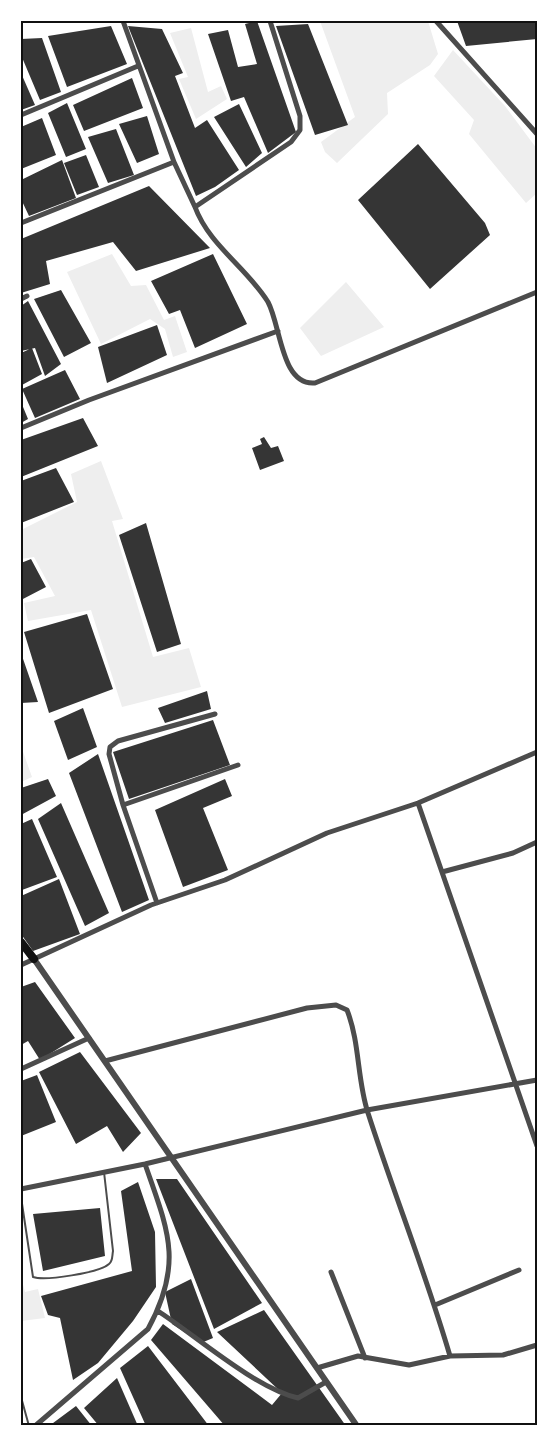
<svg xmlns="http://www.w3.org/2000/svg" width="558" height="1447" font-family="Barlow,sans-serif">
<style>
.green{fill:#eee}
.building{fill:#353535}
.lines{fill:none;stroke-linecap:round;stroke-linejoin:round}
.service{stroke:#4c4c4c;stroke-width:2}
.minor{stroke:#4c4c4c;stroke-width:5}
.tertiary{stroke:#4c4c4c;stroke-width:6}
.secondary{stroke:#111;stroke-width:8}
.neatline{fill:none;stroke:#111;stroke-width:2}
</style>
<rect width="100%" height="100%" fill="#fff"/>
<path class="green" d="M320,21H428L438,54L430,65L387,93L388,114L337,163L325,152L321,142L355,117Z
M191,28L208,92L221,86L227,99L196,119L179,79L188,77L170,33Z
M453,50L505,106L537,149V193L526,203L469,134L474,120L434,76Z
M112,254L131,286L146,285L164,320L175,316L187,352L173,357L165,329L150,319L101,344L67,272Z
M346,282L384,327L321,356L300,328Z
M101,461L123,519L112,521L153,657L189,648L201,687L122,707L91,610L28,621L24,603L55,596L34,557L21,559V530L77,502L71,474Z
M21,746L32,777L21,782Z
M21,1277L25,1292L38,1289L45,1318L21,1321Z"/>
<path class="building" d="M257,21L296,132L268,153L244,97L231,101L208,34L228,30L238,67L257,64L245,24Z
M457,21H537V39L466,46Z
M308,24L348,125L315,135L276,26Z
M111,26L127,64L67,87L48,36Z
M128,26L162,29L183,73L175,76L195,128L207,120L239,170L215,187L196,196Z
M42,38L61,92L40,100L21,55V39Z
M21,73L35,105L21,110Z
M132,78L143,108L84,131L73,105Z
M67,103L86,149L66,157L48,113Z
M239,104L262,153L246,167L214,117Z
M147,116L159,154L137,163L119,124Z
M42,118L56,155L21,169V127Z
M116,129L134,175L108,183L88,137Z
M418,144L485,223L490,235L430,289L358,200Z
M86,155L99,187L77,195L64,163Z
M62,160L76,198L29,216L21,199V180Z
M149,186L210,248L136,271L113,242L46,261L50,284L21,293V239Z
M213,254L247,324L195,348L180,310L169,314L151,281Z
M61,290L91,343L64,357L34,299Z
M28,301L61,364L45,376L35,348L21,351V306Z
M157,325L167,355L107,383L98,347Z
M32,348L42,374L22,385L21,353Z
M65,370L80,399L35,418L22,389Z
M21,402L28,419L21,423Z
M83,418L98,446L21,477V440Z
M264,437L271,448L278,446L284,461L260,470L252,448L262,444L260,439Z
M56,468L74,502L21,523V481Z
M146,523L181,644L157,652L119,535Z
M31,559L46,587L21,600V563Z
M87,614L113,689L49,713L24,632Z
M21,653L38,702L21,703Z
M207,691L211,709L165,723L158,708Z
M83,708L97,747L68,760L54,721Z
M213,720L230,765L129,799L113,752Z
M98,754L149,900L122,912L69,773Z
M48,779L56,796L21,815V788Z
M225,779L232,796L203,808L228,870L183,887L155,810Z
M61,803L109,913L85,926L38,819Z
M32,819L57,877L22,890L21,824Z
M59,879L80,934L33,951L21,934V896Z
M35,982L75,1038L40,1060L28,1041L21,1045V987Z
M80,1052L141,1133L123,1152L107,1126L76,1144L39,1072Z
M37,1075L56,1122L21,1136V1081Z
M156,1179H177L262,1303L214,1329Z
M138,1182L155,1232L156,1287L133,1321L98,1363L73,1380L60,1318L48,1315L41,1296L132,1271L121,1191Z
M100,1208L105,1256L43,1271L33,1214Z
M191,1279L213,1338L201,1343L172,1324L165,1292Z
M264,1310L346,1426H225L151,1340L163,1324L272,1405L282,1393L217,1332Z
M148,1346L209,1426H146L120,1368Z
M117,1378L138,1426H99L84,1408Z
M76,1406L92,1426H49Z"/>
<g class="lines">
<path class="service" d="M21,1197L33,1277C45,1281 99,1273 109,1264C113,1261 112,1256 113,1251L104,1172
M21,1397L29,1426"/>
<path class="minor" d="M123,21L174,162L195,207L291,142L300,130V116L270,21
M436,21L537,134
M21,115L138,66
M195,207C209,245 247,268 268,302C281,326 281,386 315,383L537,292
M21,223L174,162
M21,299L27,296
M21,428L89,400L278,331
M418,803L537,1146
M123,805L238,765
M442,872L513,853L537,842
M157,903L123,805L109,754L110,747L118,741L215,714
M21,965L151,905L225,880L327,833L418,803L537,752
M105,1061L307,1008L336,1005L347,1010C360,1043 357,1080 368,1113C394,1194 426,1274 450,1356L503,1355L537,1345
M21,1069L89,1038
M21,1189L145,1164L367,1110L537,1080
M331,1272L365,1358
M435,1305L519,1270
M158,1311C196,1336 255,1388 298,1398L326,1382
M317,1368L358,1356L409,1365L450,1356
M35,1426L148,1329C184,1263 168,1230 145,1164"/>
<path class="tertiary" d="M34,959L357,1426"/>
<path class="secondary" d="M21,942L34,959"/>
</g>
<rect width="558" height="1447" fill="none" stroke="#ffffff" stroke-width="45"/>
<rect x="22" y="22" width="514" height="1402" class="neatline"/>
</svg>
